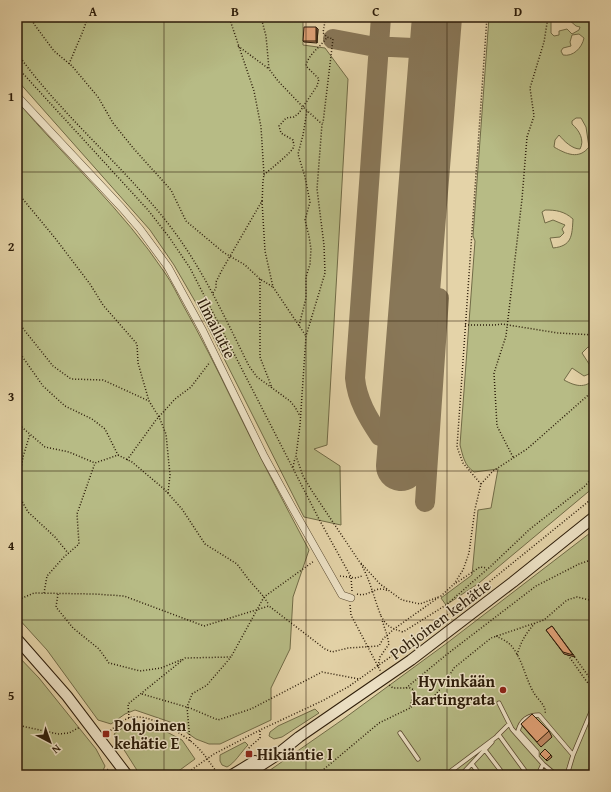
<svg xmlns="http://www.w3.org/2000/svg" width="611" height="792" font-family="'Gentium Book Plus',serif">
<style>
.green{fill:#b7bb85;stroke:#716b46;fill-rule:evenodd}
.lines{fill:none;stroke-linecap:round;stroke-linejoin:round}
.taxiway{stroke:#887758;stroke-width:20}
.runway{stroke:#887758;stroke-width:50}
.service-casing{stroke:#594930;stroke-width:5}
.minor-casing{stroke:#594930;stroke-width:8}
.secondary-casing{stroke:#2b1b08;stroke-width:12}
.path{stroke:#2b1b08;stroke-width:1.5;stroke-dasharray:1 2;stroke-linecap:butt}
.service{stroke:#ede2c6;stroke-width:3.5}
.minor{stroke:#ede2c6;stroke-width:7}
.secondary{stroke:#ede2c6;stroke-width:10}
.wall{fill:#c28c67;stroke:#2b1b08}
.shaded-wall{fill:#9e7254;stroke:#2b1b08}
.building{fill:#e2a378;stroke:#2b1b08}
.grid{fill:none;stroke:#2b1b08;stroke-width:1;stroke-opacity:0.55}
.poi-dot{fill:#8f2418;stroke:#ede2c6;stroke-width:1.5}
.labels{text-anchor:middle;stroke-width:3;stroke-linejoin:round;paint-order:stroke}
.street-label{font-size:16px;fill:#2b1b08;stroke:#ede2c6}
.poi-label{font-size:16px;font-weight:bold;fill:#2b1b08;stroke:#ede2c6;text-anchor:start}
.neatline{fill:none;stroke:#2b1b08;stroke-width:1.5}
.grid-label{font-size:13px;text-anchor:middle;font-weight:bold;fill:#2b1b08}
</style>
<rect width="100%" height="100%" fill="#e4d3a8"/>
<filter id="stains"><feTurbulence type="fractalNoise" baseFrequency=".005" numOctaves="4"/><feColorMatrix values="0 0 0 0 .2 0 0 0 0 .09 0 0 0 0 .02 0 0 0 .5 -.17"/></filter>
<radialGradient id="worn" r=".72"><stop offset=".6" stop-color="#630" stop-opacity="0"/><stop offset="1" stop-color="#630" stop-opacity=".3"/></radialGradient>
<path class="green" d="M17,17H303V45L325,48L348,79L327,445L314,449L340,466L341,525L304,517L196,303L174,265L150,230L17,80Z
M489,17H594V348L588,347L582,353L591,367L589,374L584,376L572,368L564,380C575,386 585,389 594,379V487L479,583L446,605L441,598L472,575L478,510L491,508L498,469L474,472C464,465 463,456 460,445L475,241L473,236ZM554,18L568,19L576,26L580,27L579,30L572,34L567,29L559,31V35L554,36L551,33V22ZM579,34L584,38C582,48 573,57 563,55L561,51L563,48L571,46L570,42L572,35ZM576,118H581L586,127L589,147C579,160 566,154 554,147L555,140L559,135C564,141 572,149 580,149C585,140 579,130 572,124V121ZM545,210C556,210 564,211 573,219C572,236 572,246 553,248L550,238L560,237L564,233L562,229L565,225L553,220L545,223L542,212Z
M17,101C66,159 123,210 165,273C172,283 177,294 183,305C201,337 217,369 233,402C257,452 283,501 309,550L293,597L290,649L271,688V720L220,744H209L196,739L173,723L135,710L125,714L111,724L98,720L47,650L17,617Z
M594,530V775H263L342,720L447,643Z
M17,655L39,678L96,749L105,766L101,775H17Z
M315,709L319,713L282,737L274,739L269,736L270,732L278,726Z
M138,722L165,731L182,740L195,759L173,775H140L114,734L128,724Z
M245,742L248,745C241,752 235,763 227,767L222,765L220,761V755Z"/>
<g class="lines">
<path class="taxiway" d="M381,17L355,378C357,400 368,418 380,436L403,439
M333,39L370,46L434,49
M425,502L439,298"/>
<path class="runway" d="M401,466L437,17"/>
<defs>
<path id="service" d="M499,703L512,729L543,764L538,775
M400,733L418,759
M497,736L509,724
M485,750L504,775
M537,757V752L518,731C521,720 528,715 539,715L573,755
M472,764L480,775
M543,764L556,775
M450,775L451,771L499,735L528,775
M464,775L463,773L492,742
M567,775L573,755L594,705"/>
<path id="minor" d="M17,96L122,208L140,229L168,267L203,331L264,456L292,507L342,595L351,598"/>
<path id="secondary" d="M17,639L67,696L127,775
M232,775L255,761
M246,775L274,757L299,737L411,660L513,582L594,517"/>
</defs>
<use href="#service" class="service-casing"/>
<use href="#minor" class="minor-casing"/>
<use href="#secondary" class="secondary-casing"/>
<path class="path" d="M31,17L34,24L54,51L72,66L98,97L113,123L134,149L171,190L186,221L223,252L245,265L260,279L273,287
M261,17L266,36L269,69L278,81L303,107L322,124L317,189L324,245L325,273L306,336L300,425L296,456L303,476L312,491L359,561L380,584L402,600L420,604L441,596L454,584L463,570L469,553L475,509L481,484L493,471L527,449L594,390
M321,17L325,21L323,33L327,37L333,39L323,123
M238,46L269,69
M17,53C62,116 123,165 170,226C203,269 225,318 249,366L257,377L290,401L295,407L300,416
M69,64L83,31L88,17
M17,67L148,210L169,237L190,268L320,521L351,577L352,591
M264,175C270,169 293,152 294,146C294,145 293,141 293,140L281,133L279,126L286,118L294,117L299,113L317,86L319,79L306,66C308,54 321,47 327,37
M17,192L55,238L90,284L103,305L137,344L138,363L149,401
M262,201L265,251L273,287L306,336
M594,219L593,236L594,252
M260,279V357L272,388
M213,293L216,288V282L222,270L262,201C263,192 262,184 264,175L261,127L254,91L229,17
M17,321L53,366L71,379L103,380L149,401L159,417L166,434L170,475L168,493
M465,325H495L502,324L558,333L594,335
M299,326L306,298V277L310,264L311,249L309,236L305,220L310,202L305,177L298,154L303,135L307,111
M17,349L43,386L65,406L92,419L105,429L118,455
M17,423L45,447L69,452L95,463L118,455L132,462L164,489L182,509L205,544L237,564L249,580L264,597L269,605
M513,457L497,426L494,373L506,336L522,199L527,137L534,116L530,88L544,42L548,17
M127,460L156,420L175,399L191,387L210,362
M293,467L295,458
M481,484L463,463L457,447L487,17
M18,494L28,512L55,537L68,553
M17,495L23,457L30,434
M593,560L589,600L594,603
M361,564C370,580 374,598 381,616
M340,576L356,578L362,576
M456,583L480,567L487,568
M44,593L47,576L64,557L79,544L77,514L95,463
M58,594L56,607L73,628L99,649L109,663L140,671L161,668L183,659
M357,594C366,597 373,589 381,589C384,589 386,590 388,591
M17,596L20,599L34,593L94,594L124,596L204,626L269,606L325,649L332,652L348,648L379,646L383,639L394,629L439,597
M350,605L351,615L381,672
M381,616C387,627 391,628 403,632L446,605L491,566L530,529L585,486L594,476
M496,636C502,639 509,642 513,648C522,659 526,680 534,693C538,700 547,706 545,714
M571,652L594,684
M517,655C521,641 526,633 536,622
M568,655L587,682L594,687
M378,666L380,657L389,644L387,635L382,620
M406,688L446,655L536,586L579,564L594,559
M142,694L190,708L218,720L251,709L322,672L359,679
M411,707L433,697L442,687L454,668L491,638L544,620L567,600L577,597L589,600
M129,718L128,704L185,658L231,657L264,597L314,561
M17,725L58,734L69,733L80,727
M106,734C113,729 120,721 129,718C147,712 183,733 196,746C205,754 211,765 219,775
M190,741L187,707L192,694L207,685L231,657
M245,756C245,749 255,743 260,738V730
M17,771L23,775
M90,775L110,769
M107,775L110,770
M184,775L214,754L260,730L322,701L348,687L396,653L467,600L594,497
M317,775L379,723L410,708L414,690L410,688H393L389,685
M588,775L594,752"/>
<use href="#service" class="service"/>
<use href="#minor" class="minor"/>
<use href="#secondary" class="secondary"/>
</g>
<path class="wall" d="M316,27L318,29L317,43L304,42L303,41Z
M552,626L575,657L564,654L546,630Z
M521,724L549,731L552,737L541,747L525,729Z
M540,754L551,755L552,757L547,761Z"/>
<path class="shaded-wall" d="M316,27L318,29L317,43L316,41Z"/>
<path class="building" d="M304,27H316V41H303Z
M552,626L573,655L563,652L546,630Z
M532,714L549,731L537,742L521,724Z
M545,749L551,755L546,760L540,754Z"/>
<path class="grid" d="M164,17V775M306,17V775M447,17V775M17,172H594M17,321H594M17,471H594M17,620H594"/>
<g class="poi-dot">
<circle cx="503" cy="690" r="4"/>
<rect x="102" y="730" width="8" height="8" rx="2"/>
<rect x="245" y="750" width="8" height="8" rx="2"/>
</g>
<g class="labels">
<g class="street-label">
<text transform="translate(217 328) rotate(63)" y="6">Ilmailutie</text>
<text transform="translate(440 619) rotate(-37)" y="6">Pohjoinen kehätie</text>
</g>
<g class="poi-label">
<text x="495" y="687" text-anchor="end">Hyvinkään<tspan x="495" dy="18">kartingrata</tspan></text>
<text x="114" y="731">Pohjoinen<tspan x="114" dy="18">kehätie E</tspan></text>
<text x="257" y="760">Hikiäntie I</text>
</g>
</g>
<rect width="611" height="792" fill="none" stroke="#e4d3a8" stroke-width="44"/>
<g transform="translate(50 742) rotate(139)" stroke="#ede2c6" stroke-width="3" paint-order="stroke">
<path d="M0-3L7 15L0 10L-7 15Z" fill="#2b1b08"/>
<text y="-6" font-size="11" font-weight="bold" text-anchor="middle" fill="#2b1b08">N</text>
</g>
<rect x="22" y="22" width="567" height="748" class="neatline"/>
<g class="grid-label">
<text x="93" y="16">A</text>
<text x="235" y="16">B</text>
<text x="376" y="16">C</text>
<text x="518" y="16">D</text>
<text x="11" y="101">1</text>
<text x="11" y="251">2</text>
<text x="11" y="401">3</text>
<text x="11" y="550">4</text>
<text x="11" y="700">5</text>
</g>
<rect width="100%" height="100%" filter="url(#stains)"/>
<rect width="100%" height="100%" fill="url(#worn)"/>
</svg>
